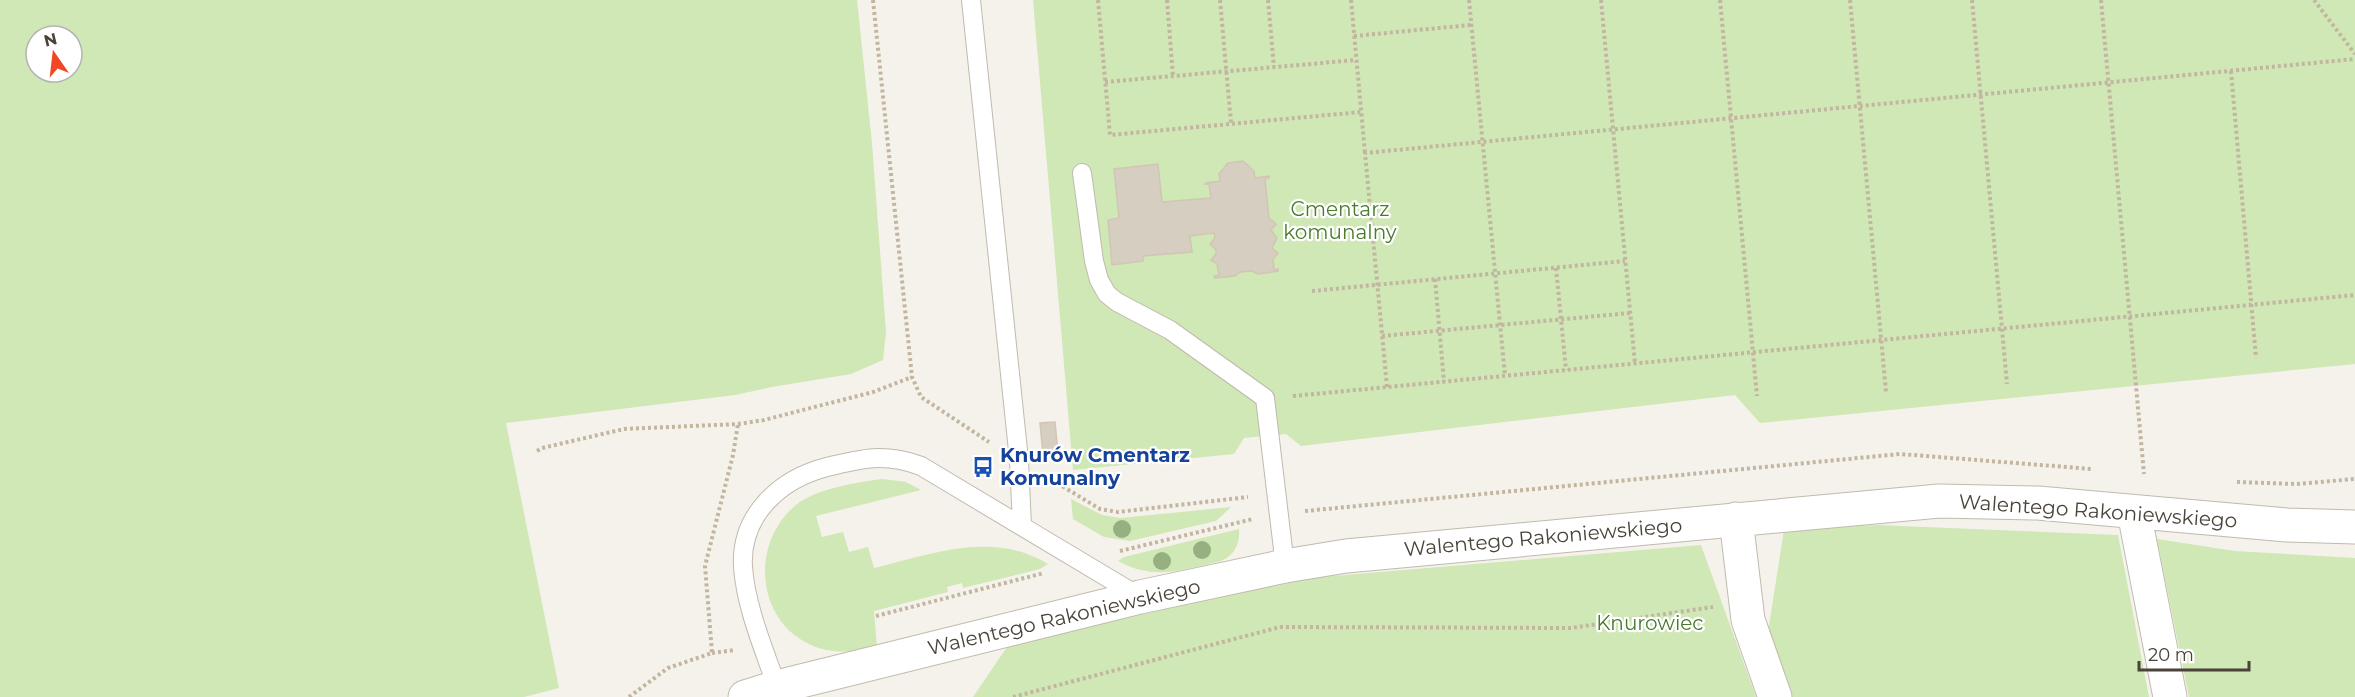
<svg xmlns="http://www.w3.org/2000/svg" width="2355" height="697" font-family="Montserrat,sans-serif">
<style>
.green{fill:#d0e7b6;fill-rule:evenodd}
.building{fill:#d6cec1;stroke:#d1c6b4;stroke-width:1.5}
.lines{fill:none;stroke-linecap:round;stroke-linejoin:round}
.lane-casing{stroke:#c0baae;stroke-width:20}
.street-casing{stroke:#c0baae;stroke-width:35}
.path{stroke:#c2b6a0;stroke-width:4;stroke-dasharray:3 3;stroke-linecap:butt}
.lane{stroke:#fff;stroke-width:18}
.street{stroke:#fff;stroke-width:33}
.tree{fill:#96b082}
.labels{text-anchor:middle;stroke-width:4.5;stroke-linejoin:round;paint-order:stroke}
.park-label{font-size:20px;fill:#497a2d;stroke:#fff}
.transit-label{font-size:20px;font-weight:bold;fill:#164399;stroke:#fff;text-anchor:start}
.street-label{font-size:20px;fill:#494339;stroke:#fff}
</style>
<rect width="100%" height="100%" fill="#f5f2eb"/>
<path class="green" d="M0,0H857L872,143L886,332L883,360L851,374L772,387L735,395L506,423L559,688L524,697H0ZM36,36H72V72H36Z
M1033,0H2355V364L1760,423L1735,395L1301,446L1286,434L1244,438L1234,454L1073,470Z
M883,479L906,482L921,490L816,516L822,537L843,532L849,552L868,547L874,568C931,554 993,530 1048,564L1040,569L963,588L962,583L947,587L948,592L874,611L877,647C854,652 831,655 809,644C755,618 751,542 796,505C815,489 857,482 883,479Z
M1071,499L1102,515L1121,518L1231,507L1216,521L1130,541L1104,537L1073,519Z
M1877,525L2118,535L2149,697H1790L1768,632L1784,530Z
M1239,529C1240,544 1235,555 1221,561C1183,570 1154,581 1118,561L1124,557Z
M2157,539L2235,551L2355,558V697H2189Z
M1701,545L1756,697H973L1007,647L1285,580Z"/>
<path class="building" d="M1243,161L1254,171L1255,178L1269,176V178L1265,179L1269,218L1276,224L1271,230L1277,238L1272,248L1278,253L1273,259L1274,270L1278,269V271L1258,274L1252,271L1240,272L1235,276L1215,278L1214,276L1219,275L1217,264L1211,260L1216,254V250L1210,244L1215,238L1214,233L1190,236L1192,252L1143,256V261L1112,265L1108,220L1119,218L1114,169L1158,164L1162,202L1211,198L1209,184H1205L1206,183L1220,181L1219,174L1228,163Z
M1055,422L1058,453L1043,455L1040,423Z"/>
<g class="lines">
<defs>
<path id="lane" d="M971,0L1019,460L1022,526
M1082,173L1094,261L1099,280L1107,294L1117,302L1170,330L1265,398L1285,566
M777,687C764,649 746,608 743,567C740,515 780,479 827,467C863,458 885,453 921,466L1140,597"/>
<path id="street" d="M2134,512L2170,697
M1736,519L1748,620L1775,697
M745,697L777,687L1140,597L1285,566L1346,556L1939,501L2038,503L2287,525L2355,527"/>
</defs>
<use href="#lane" class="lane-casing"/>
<use href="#street" class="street-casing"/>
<path class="path" d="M873,0L912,377L921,397L989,442
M1098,0L1110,135L1361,112
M1167,0L1173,76
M1220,0L1231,123
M1268,0L1274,67
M1351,0L1365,153
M1469,0L1505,376
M1601,0L1635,364
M1720,0L1757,396
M1850,0L1886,392
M1972,0L2007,384
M2101,0L2144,474
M2314,0L2355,54
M1354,36L1471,25
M2231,71L2256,358
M1105,82L1356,60
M1556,268L1566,370
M1435,279L1444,382
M1312,291L1625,261
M1382,336L1630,313
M1387,387L1365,153L2355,59
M1293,396L2355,295
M537,451L542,448L624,429L738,424L764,420L873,392L912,377
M1047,477L1100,509L1118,512L1248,497
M2237,482L2296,484L2355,479
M1305,511L1900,454L2092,469
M1120,551L1253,519
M876,616L1044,573
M712,653L735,650
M629,697L668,668L712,653L705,566L733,455L738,424
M1013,697L1280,627L1571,628L1713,607"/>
<use href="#lane" class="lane"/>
<use href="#street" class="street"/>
</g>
<g class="tree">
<circle cx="1122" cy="529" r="9"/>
<circle cx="1202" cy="550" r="9"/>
<circle cx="1162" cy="561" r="9"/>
</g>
<defs>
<symbol id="bus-bare" viewBox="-9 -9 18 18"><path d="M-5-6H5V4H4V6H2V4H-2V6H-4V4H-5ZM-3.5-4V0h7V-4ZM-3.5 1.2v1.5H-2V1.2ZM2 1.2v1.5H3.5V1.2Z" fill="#1a4fb4" stroke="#fff" stroke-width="2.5" paint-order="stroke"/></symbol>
</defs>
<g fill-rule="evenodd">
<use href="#bus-bare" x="968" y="452" width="30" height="30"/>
</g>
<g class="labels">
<g class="park-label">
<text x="1340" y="216">Cmentarz<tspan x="1340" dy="23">komunalny</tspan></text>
<text x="1650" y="630">Knurowiec</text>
</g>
<g class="transit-label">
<text x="1000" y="462">Knurów Cmentarz<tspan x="1000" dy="23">Komunalny</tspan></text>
</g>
<g class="street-label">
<text transform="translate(2098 511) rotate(4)" y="7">Walentego Rakoniewskiego</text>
<text transform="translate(1543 537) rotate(-5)" y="7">Walentego Rakoniewskiego</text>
<text transform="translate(1064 617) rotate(-13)" y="7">Walentego Rakoniewskiego</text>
</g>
</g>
<g transform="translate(54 54) rotate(346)"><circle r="28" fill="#ffffff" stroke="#b6b4b0" stroke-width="1.5"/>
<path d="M0-4.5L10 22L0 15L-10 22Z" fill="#f24726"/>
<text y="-9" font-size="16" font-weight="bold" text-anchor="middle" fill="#494339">N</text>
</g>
<path d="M2139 661v9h110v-9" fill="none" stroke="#494339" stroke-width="3"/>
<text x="2148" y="661" font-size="18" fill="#494339" stroke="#ffffff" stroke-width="4.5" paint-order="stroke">20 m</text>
</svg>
